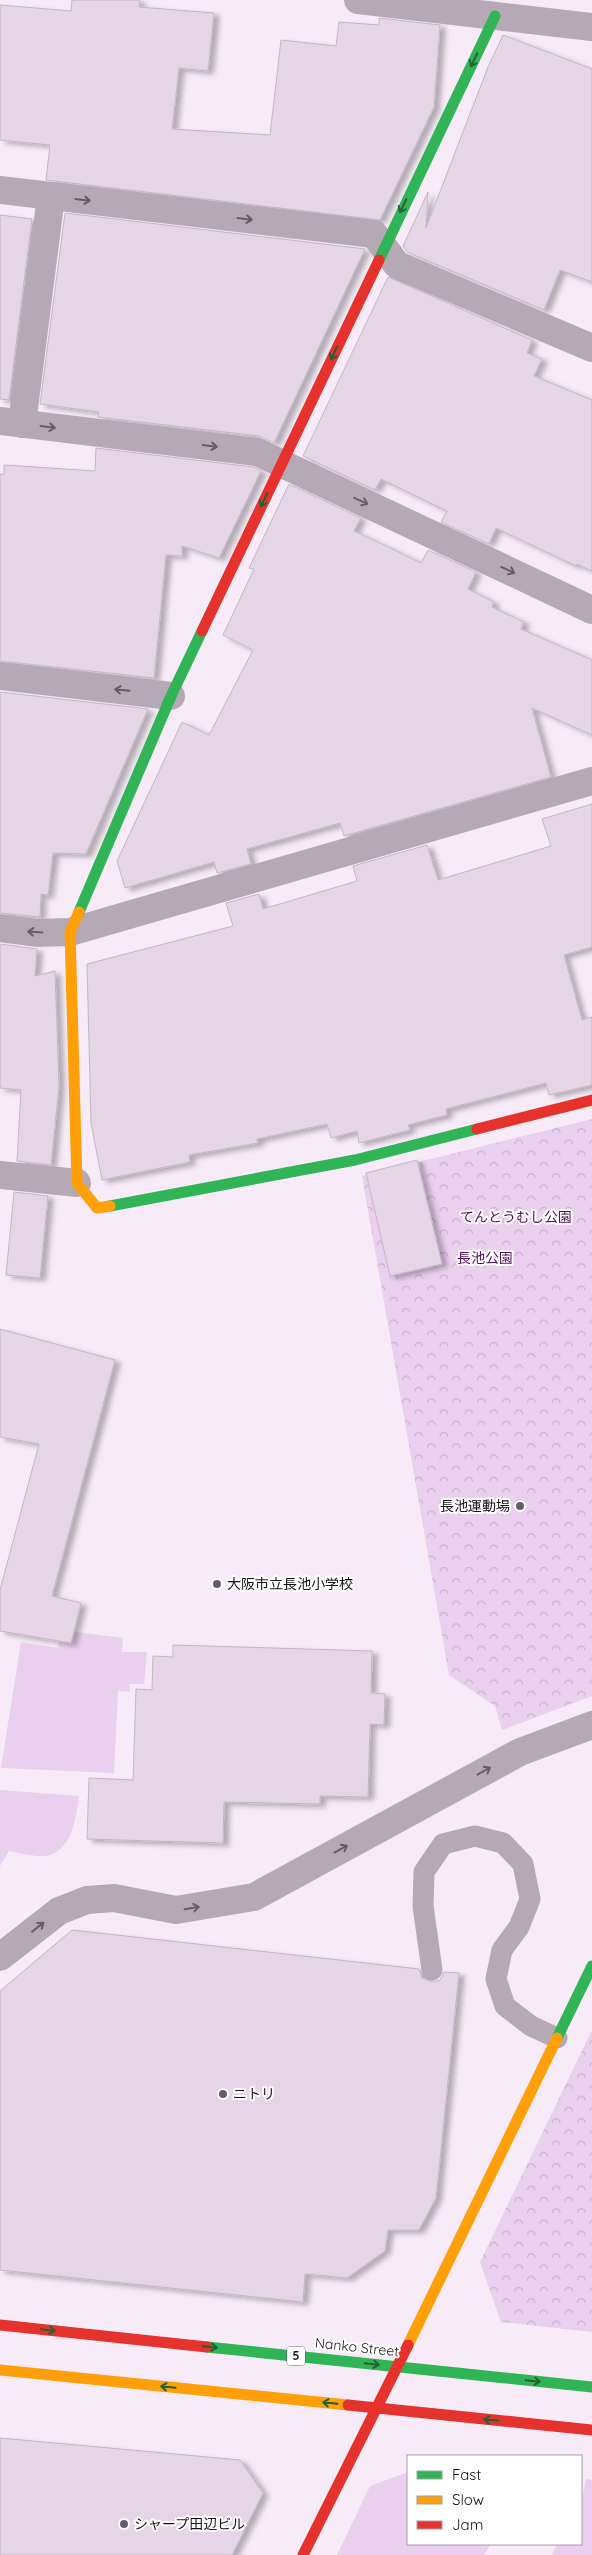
<svg xmlns="http://www.w3.org/2000/svg" width="592" height="2555" font-family="Quicksand,'Noto Sans JP',sans-serif">
<style>
.grass{fill:#ebcfef}
.forest{fill:url(#forest-crowns)}
.building{fill:#e5d5e7;stroke:#c0b8c1;filter:url(#shadow)}
.lines{fill:none;stroke-linecap:round;stroke-linejoin:round}
.lane{stroke:#b5a9b6;stroke-width:21}
.street{stroke:#b5a9b6;stroke-width:28}
.fast{stroke:#30b455;stroke-width:11}
.slow{stroke:#ff9f0a;stroke-width:11}
.jam{stroke:#e5322d;stroke-width:11}
.oneway{stroke:#246236}
.oneway2{stroke:#665d67}
.poi-dot{fill:#655d66;stroke:#fff;stroke-width:2}
.labels{text-anchor:middle;stroke-width:4;stroke-linejoin:round;paint-order:stroke}
.shield{fill:#fff;stroke:#5d585d;stroke-width:1}
.shield-label{font-size:12px;font-weight:bold;fill:#171118}
.park-label{font-size:14px;fill:#540f5d;stroke:#fff}
.poi-label{font-size:14px;fill:#171118;stroke:#fff;text-anchor:start}
.street-label{font-size:14px;fill:#171118;stroke:#fff}
</style>
<defs>
<pattern id="forest-crowns" width="20" height="18" patternUnits="userSpaceOnUse" patternTransform="scale(1.25)"><rect width="20" height="18" fill="#ebcfef"/><path d="M2 6a3 3 0 1 1 6 0M12 15a3 3 0 1 1 6 0" fill="none" stroke="#c9b1cc"/></pattern>
<filter id="shadow"><feDropShadow dx="5.5" dy="3" stdDeviation="2.5" flood-color="#0004"/></filter>
</defs>
<rect width="100%" height="100%" fill="#f6ebf7"/>
<path class="grass" d="M62,1630L123,1638L122,1652H147L144,1684H129L130,1692L118,1691L114,1773L1,1768L21,1642L58,1648Z
M0,1790L79,1796C76,1818 72,1852 45,1856C34,1857 20,1853 9,1851L0,1866Z
M408,2472V2544H491L484,2555H337L370,2486Z
M586,2479L592,2480V2555H552L557,2544H581V2502Z"/>
<path class="forest" d="M592,1119V1696L502,1730L495,1706L449,1675L362,1176Z
M592,2030V2332L501,2322L480,2262Z"/>
<path class="building" d="M72,0H140L139,7L214,13L208,71L179,68L172,129L270,135L281,40L336,46L339,22L379,25V18L440,25L434,107L380,220L46,180L50,145L0,140V5L71,11Z
M503,35L592,69V282L560,270L544,310L407,252L403,246L428,192L426,228L488,67Z
M65,213L365,249L274,443L259,436L98,417L99,412L40,404Z
M0,215L32,219L9,400L0,399Z
M388,277L532,340L527,353L542,359L534,376L592,400V571L577,564L576,566L496,528L489,544L441,522L447,511L381,479L375,490L303,456Z
M96,448L253,467L261,471L219,558L182,546V556L166,555L154,678L0,661V474H4V465L95,471Z
M289,484L361,518L354,531L384,545L421,563L428,550L476,572L468,589L494,602L492,607L524,622L521,629L592,660V735L532,708L551,777L344,836L340,823L247,849L251,864L217,873L214,862L125,888L117,861L182,722L209,735L253,650L223,635L254,569L249,568Z
M0,692L148,709L86,854L53,853L48,895L41,894L40,917L0,913Z
M592,804V947L564,955L582,1020L592,1017V1085L549,1095L546,1083L446,1109L447,1115L408,1125L410,1130L359,1143L357,1131L331,1138L327,1124L257,1139L258,1143L189,1155L190,1162L102,1180L91,1123L87,964L233,926L226,903L259,894L263,909L357,881L353,866L427,845L438,880L551,846L542,819Z
M0,944L37,949L35,976L55,971L59,1086L51,1165L17,1161L21,1090L0,1088Z
M417,1160L442,1264L390,1276L366,1173Z
M14,1192L48,1196L40,1278L6,1275Z
M0,1329L115,1360L52,1596L81,1603L71,1643L0,1631V1590L39,1444L0,1437Z
M173,1645L372,1651L371,1693L385,1694L384,1725L370,1724L368,1797L320,1796V1804L224,1802L223,1843L87,1839L89,1778L133,1780L136,1689L152,1690L153,1656L173,1657Z
M72,1930L419,1969L422,1978L433,1982L440,1980L444,1972L459,1973L436,2198L419,2230H388L385,2251L347,2278L305,2274L303,2302L0,2270V1991Z
M0,2438L240,2460L263,2493L232,2555H0Z"/>
<g class="lines">
<path class="lane" d="M432,1970L423,1906L424,1872L443,1844L475,1836L503,1843L523,1864L530,1899L519,1927L502,1950L496,1979L505,2006L531,2026L557,2038"/>
<path class="street" d="M358,0L592,27
M0,190L374,234L397,265L592,348
M0,421L257,452L592,610
M22,424L51,196
M0,676L171,696
M0,928L37,933L70,932L592,781
M0,1175L77,1183
M0,1957L59,1911L87,1900L114,1898L176,1910L254,1897L520,1752L592,1725"/>
<path class="fast" d="M379,260L495,16
M79,912L171,696L202,631
M110,1206L355,1160L477,1129
M557,2038L592,1966
M207,2347L592,2387"/>
<path class="slow" d="M79,912L70,932L77,1183L97,1208L110,1206
M408,2345L557,2038
M0,2370L348,2405"/>
<path class="jam" d="M202,631L379,260
M477,1129L592,1100
M0,2325L207,2347
M348,2405L592,2430
M303,2555L408,2345"/>
</g>
<defs><path id="oneway-shaft" d="M-6 0H5M1.5-3L5.5 0L1.5 3" fill="none" stroke-width="1.6" stroke-linecap="round" stroke-linejoin="round" transform="scale(1.25)"/></defs>
<g class="oneway">
<use href="#oneway-shaft" transform="translate(474 60) rotate(116)"/>
<use href="#oneway-shaft" transform="translate(403 206) rotate(116)"/>
<use href="#oneway-shaft" transform="translate(334 353) rotate(115)"/>
<use href="#oneway-shaft" transform="translate(264 500) rotate(116)"/>
<use href="#oneway-shaft" transform="translate(48 2330) rotate(6)"/>
<use href="#oneway-shaft" transform="translate(210 2347) rotate(6)"/>
<use href="#oneway-shaft" transform="translate(372 2364) rotate(6)"/>
<use href="#oneway-shaft" transform="translate(533 2381) rotate(6)"/>
<use href="#oneway-shaft" transform="translate(168 2387) rotate(-174)"/>
<use href="#oneway-shaft" transform="translate(330 2403) rotate(-174)"/>
<use href="#oneway-shaft" transform="translate(491 2420) rotate(-174)"/>
</g>
<g class="oneway2">
<use href="#oneway-shaft" transform="translate(83 200) rotate(7)"/>
<use href="#oneway-shaft" transform="translate(245 219) rotate(7)"/>
<use href="#oneway-shaft" transform="translate(48 427) rotate(7)"/>
<use href="#oneway-shaft" transform="translate(210 446) rotate(7)"/>
<use href="#oneway-shaft" transform="translate(361 501) rotate(25)"/>
<use href="#oneway-shaft" transform="translate(508 570) rotate(25)"/>
<use href="#oneway-shaft" transform="translate(122 690) rotate(-174)"/>
<use href="#oneway-shaft" transform="translate(35 932) rotate(-176)"/>
<use href="#oneway-shaft" transform="translate(484 1771) rotate(-29)"/>
<use href="#oneway-shaft" transform="translate(341 1849) rotate(-29)"/>
<use href="#oneway-shaft" transform="translate(192 1908) rotate(-9)"/>
<use href="#oneway-shaft" transform="translate(38 1927) rotate(-38)"/>
</g>
<g class="poi-dot">
<circle cx="520" cy="1506" r="5"/>
<circle cx="217" cy="1584" r="5"/>
<circle cx="223" cy="2094" r="5"/>
<circle cx="124" cy="2524" r="5"/>
</g>
<g class="labels">
<rect class="shield" x="287" y="2346.5" width="18" height="19" rx="4"/>
<g class="shield-label">
<text x="296" y="2360">5</text>
</g>
<g class="park-label">
<text x="516" y="1222">てんとうむし公園</text>
<text x="485" y="1263">長池公園</text>
</g>
<g class="poi-label">
<text x="510" y="1511" text-anchor="end">長池運動場</text>
<text x="227" y="1589">大阪市立長池小学校</text>
<text x="233" y="2099">ニトリ</text>
<text x="134" y="2529">シャープ田辺ビル</text>
</g>
<g class="street-label">
<text transform="translate(357 2347) rotate(6)" y="5">Nanko Street</text>
</g>
</g>
<rect x="407" y="2455" width="175" height="90" fill="#ffffff" stroke="#a2a0a3"/>
<rect x="417" y="2471" width="25" height="8" fill="#30b455" stroke="#a2a0a3"/>
<text x="452" y="2480" font-size="15" fill="#171118">Fast</text>
<rect x="417" y="2496" width="25" height="8" fill="#ff9f0a" stroke="#a2a0a3"/>
<text x="452" y="2505" font-size="15" fill="#171118">Slow</text>
<rect x="417" y="2521" width="25" height="8" fill="#e5322d" stroke="#a2a0a3"/>
<text x="452" y="2530" font-size="15" fill="#171118">Jam</text>
</svg>
